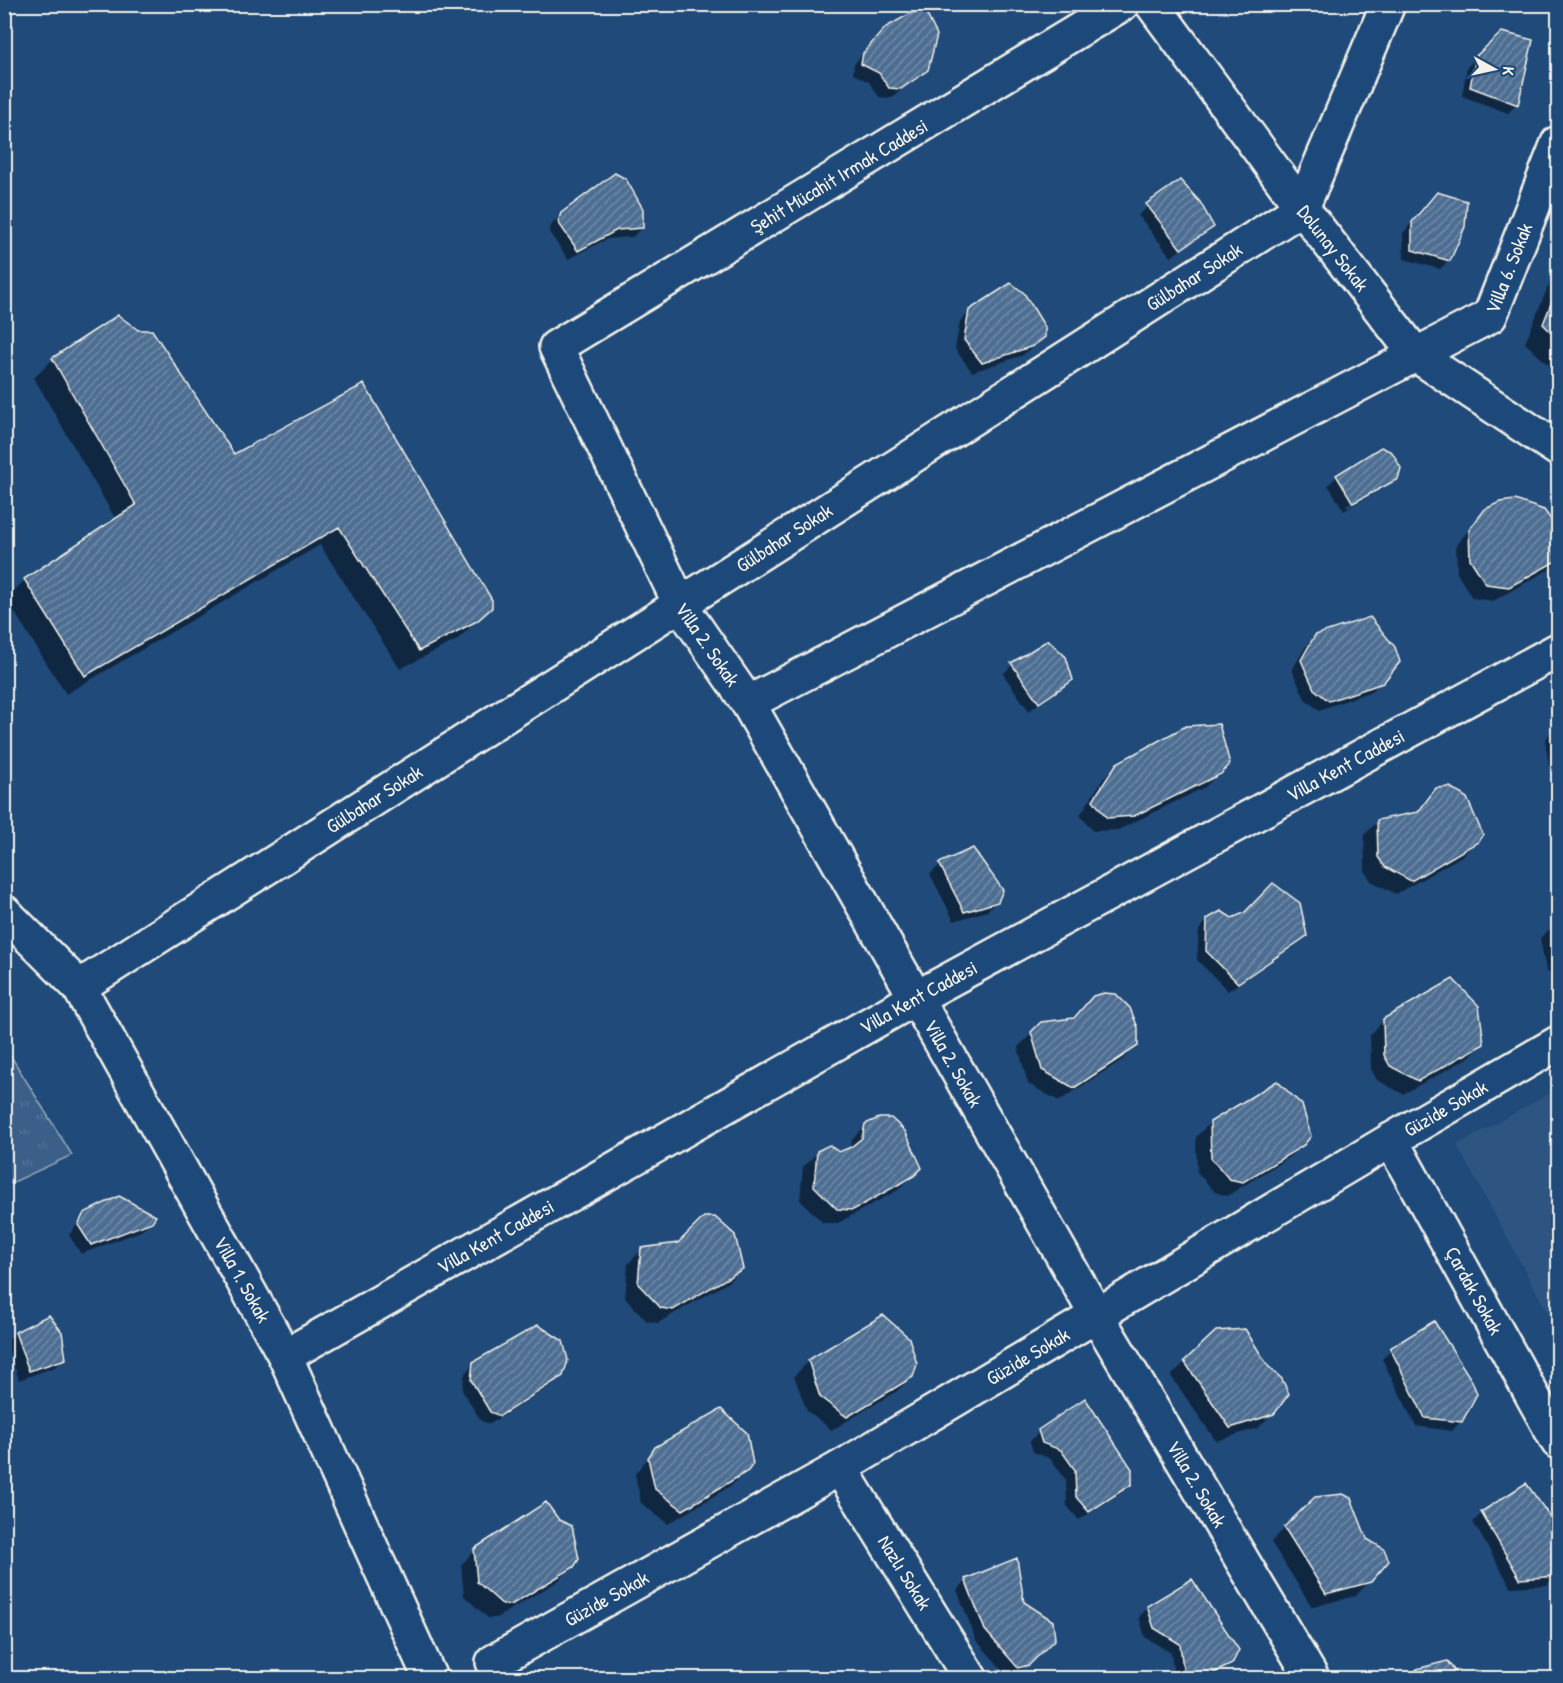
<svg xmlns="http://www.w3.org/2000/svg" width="1563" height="1683" font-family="'Patrick Hand',sans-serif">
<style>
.built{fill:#2d5581}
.grass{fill:url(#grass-tufts);stroke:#97a8b8;stroke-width:1.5}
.shadow{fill:#0007}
.building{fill:url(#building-hatch);stroke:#f4f1e8;stroke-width:1.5}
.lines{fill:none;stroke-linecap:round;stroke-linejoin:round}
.street-casing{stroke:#f4f1e8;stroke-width:38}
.secondary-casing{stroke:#f4f1e8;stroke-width:38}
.street{stroke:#1f4a7a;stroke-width:33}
.secondary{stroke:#1f4a7a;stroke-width:33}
.labels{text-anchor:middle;stroke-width:4.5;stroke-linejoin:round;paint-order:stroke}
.street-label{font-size:20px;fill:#f4f1e8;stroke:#1f4a7a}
</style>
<defs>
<pattern id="grass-tufts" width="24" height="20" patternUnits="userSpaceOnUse" patternTransform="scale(1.5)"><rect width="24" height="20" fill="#3a5f88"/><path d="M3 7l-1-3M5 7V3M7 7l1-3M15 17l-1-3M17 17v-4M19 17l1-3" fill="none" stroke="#577699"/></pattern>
<pattern id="building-hatch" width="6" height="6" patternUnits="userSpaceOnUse" patternTransform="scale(1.5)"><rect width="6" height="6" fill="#4d6e92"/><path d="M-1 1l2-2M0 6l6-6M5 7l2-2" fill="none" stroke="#708aa6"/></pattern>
</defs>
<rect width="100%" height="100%" fill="#1f4a7a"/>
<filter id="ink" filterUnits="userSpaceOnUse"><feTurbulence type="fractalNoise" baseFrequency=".0167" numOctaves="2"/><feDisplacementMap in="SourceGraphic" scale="12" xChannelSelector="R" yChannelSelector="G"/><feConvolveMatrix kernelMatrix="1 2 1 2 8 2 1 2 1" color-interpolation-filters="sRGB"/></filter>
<g filter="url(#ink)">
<path class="built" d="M1558,1089V1332L1457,1145Z"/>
<path class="grass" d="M4,1045L72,1155L5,1186H4Z"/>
<path class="shadow" d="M877,38L926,70L891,98L879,97L869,82L853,74L854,64Z
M1477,57L1517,104L1508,113L1462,96L1467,67Z
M1180,182L1212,227L1171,257L1138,215Z
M1428,203L1449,260L1440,269L1404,259L1403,233Z
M562,214L642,228L632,237L607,239L568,259L549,232L552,224Z
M1558,262V374L1525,343Z
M970,312L1044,336L1023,355L972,372L955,349L960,321Z
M138,332L233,456L490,608L457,640L400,669L320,545L66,694L6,599L25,580L116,520L34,378L53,359Z
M1337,476L1396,478L1391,484V481L1346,505L1348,508L1389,485L1344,511L1328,485Z
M1486,510L1558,530V561L1550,569L1493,601L1472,598L1457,573L1456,545Z
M1316,637L1382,682L1372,691L1319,710L1305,699L1292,670L1306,646Z
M1012,665L1071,679L1029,711L1003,674Z
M1558,723V774L1549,766L1545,740Z
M1118,764H1229L1205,787L1118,830L1093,831L1080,815L1103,779Z
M1436,789L1477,841L1462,856L1396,894L1371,881L1365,871L1364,835L1378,821L1414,814Z
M973,849L996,901L987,911L954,921L930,874L940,865Z
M1208,920H1232L1305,935L1295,945L1228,991L1197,960L1199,930Z
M1558,922V982L1546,970L1540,938Z
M1093,997L1136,1046L1122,1060L1059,1101L1028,1084L1018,1047L1042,1024L1072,1019Z
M1384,1020L1483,1044L1468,1058L1403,1094L1377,1080L1371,1069L1370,1035Z
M1210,1123L1303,1144L1288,1158L1227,1196L1215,1192L1197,1172L1196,1137Z
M866,1125L920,1168L898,1190L838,1223H823L800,1200L803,1167L818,1152L839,1153L850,1147L852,1140Z
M85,1214L151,1221L141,1231L81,1254L69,1235Z
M642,1249L741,1269L727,1283L658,1323L647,1321L625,1298L628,1264Z
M48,1317L65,1358L55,1367L19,1380L6,1342L15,1333Z
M1391,1350L1461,1421L1452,1431L1416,1426L1382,1359Z
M809,1361L912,1377L897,1391L832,1430L807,1411L794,1376Z
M1185,1362L1273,1413L1258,1428L1216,1441L1171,1376Z
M474,1363L562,1376L552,1385L490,1424L481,1421L462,1390L465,1373Z
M1039,1432L1131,1483L1121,1493L1079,1520L1067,1506L1066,1480L1051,1459L1033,1452L1030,1441Z
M656,1448L747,1470L732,1485L668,1524L641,1503L635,1474Z
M1526,1485L1558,1530V1572L1547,1585L1511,1587L1473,1522L1482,1513Z
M1315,1499L1370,1581L1355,1596L1312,1607L1271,1542Z
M475,1550L573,1566L558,1581L496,1618H488L464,1596L461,1565Z
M966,1581L1023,1603L1054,1639L1018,1673L1008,1676L976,1640L957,1590Z
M1148,1607L1231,1663L1210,1678H1174L1171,1653L1145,1637L1139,1617Z
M1446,1663L1458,1678H1410L1418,1671Z"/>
<path class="building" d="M913,12L926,13L937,35L928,70L901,89L889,88L879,73L861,64L863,53L886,27Z
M1502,32L1533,40L1518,105L1470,87L1476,56Z
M615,173L626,179L643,209V228L617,230L578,251L558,222L561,213Z
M1180,180L1200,202L1214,227L1181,249L1146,204Z
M1437,192L1467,201L1465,227L1450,261L1412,250V222Z
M1011,283L1024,293L1045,327V337L1033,346L982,363L964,340L969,310Z
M1558,286V339L1543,324Z
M118,315L138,330H152L234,454L364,384L492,600V608L477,621L419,651L339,527L85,676L24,579L136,505L52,358Z
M1381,447L1392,452L1401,468L1398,479L1353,503L1336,475Z
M1515,500L1544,510L1558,529V560L1509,587L1486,584L1470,559L1469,530L1485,509L1500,502Z
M1370,617L1395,647L1400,662L1383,683L1329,701L1314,689L1301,660L1315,635Z
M1048,640L1066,657L1073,680L1039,703L1011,663Z
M1558,721V757L1553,730Z
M1219,724L1230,764L1221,774L1134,816L1107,818L1093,800L1117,763L1186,726Z
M1450,787L1467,798L1483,835L1478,842L1411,881L1385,867L1378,857L1377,820L1418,812L1436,788Z
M973,848L1003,890L998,902L964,912L939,863Z
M1273,883L1300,903L1307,936L1238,983L1206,951L1207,919L1221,911L1232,918L1244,913Z
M1558,920V950L1554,923Z
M1453,979L1479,1006L1484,1044L1418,1081L1390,1066L1384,1055L1383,1019Z
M1104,993L1116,994L1130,1008L1138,1028V1046L1074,1088L1042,1070L1031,1032L1041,1022L1074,1018L1093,996Z
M1277,1081L1302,1105L1311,1136L1304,1145L1243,1182L1229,1179L1211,1158L1210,1122Z
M879,1118H891L905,1131L922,1168L914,1176L853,1210L837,1209L814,1186L817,1151L829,1145L839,1152L851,1147L862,1138L865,1124Z
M119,1196L156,1216L152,1222L91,1245L78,1225L84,1213Z
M704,1217H715L735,1235L743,1269L673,1310L661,1308L638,1284L641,1248L678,1243Z
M49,1315L62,1332L66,1359L29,1371L15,1332Z
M883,1315L909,1338L917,1364L913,1377L847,1417L820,1397L808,1360Z
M1434,1321L1472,1381L1477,1394L1462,1422L1425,1418L1390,1348Z
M538,1325L563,1341L568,1360L563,1376L500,1416L490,1412L471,1380L473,1362Z
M1245,1329L1268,1366L1282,1379L1289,1394L1274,1414L1230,1428L1184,1361L1216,1331Z
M1085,1398L1132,1469V1484L1089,1512L1076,1497L1075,1470L1061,1450L1042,1443L1038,1430Z
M721,1409L747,1433L753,1464L748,1471L683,1510L655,1489L648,1458L655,1447Z
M1526,1483L1558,1528V1576L1520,1579L1481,1512Z
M1343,1494L1351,1498L1367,1539L1384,1549L1389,1561L1371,1582L1326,1594L1284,1527L1315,1497Z
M546,1502L559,1520L572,1526L579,1559L574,1567L511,1605L502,1604L477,1582L474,1549Z
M1017,1558L1024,1602L1053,1621L1055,1639L1029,1665L1018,1668L985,1630L965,1579Z
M1192,1579L1239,1650L1232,1664L1204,1678L1184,1677L1180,1644L1154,1628L1147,1606Z
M1447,1661L1460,1678H1408L1417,1669Z"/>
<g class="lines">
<defs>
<g id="street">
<path id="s1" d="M1122,4L556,347L681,606L748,703L1097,1316L1312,1678"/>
<path id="s2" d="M1152,4L1302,208L1416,355L1558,449"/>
<path id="s3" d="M748,703L1490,316L1558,143"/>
<path id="s4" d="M79,987L1302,208L1388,4"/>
<path id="s5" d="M1391,1140L1558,1442"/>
<path id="s6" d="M840,1468L970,1678"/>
<path id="s7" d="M493,1662L840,1468L1391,1140L1558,1043"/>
</g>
<g id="secondary">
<path id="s8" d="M4,912L79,987L285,1356L430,1678"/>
<path id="s9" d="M285,1356L914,999L1558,650"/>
</g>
</defs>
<use href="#street" class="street-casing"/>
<use href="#secondary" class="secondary-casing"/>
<use href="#street" class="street"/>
<use href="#secondary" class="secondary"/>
</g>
</g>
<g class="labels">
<g class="street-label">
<text transform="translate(839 176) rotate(-31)" y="7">Şehit Mücahit Irmak Caddesi</text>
<text dy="7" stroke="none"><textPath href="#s2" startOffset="304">Dolunay Sokak</textPath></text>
<text dy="7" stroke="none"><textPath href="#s3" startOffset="888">Villa 6. Sokak</textPath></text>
<text dy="7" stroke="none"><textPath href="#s4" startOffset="1322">Gülbahar Sokak</textPath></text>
<text dy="7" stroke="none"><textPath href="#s4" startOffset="836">Gülbahar Sokak</textPath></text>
<text dy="7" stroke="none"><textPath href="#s1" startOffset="996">Villa 2. Sokak</textPath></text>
<text dy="7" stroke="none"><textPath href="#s9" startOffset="1214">Villa Kent Caddesi</textPath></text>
<text dy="7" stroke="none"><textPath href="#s4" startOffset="350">Gülbahar Sokak</textPath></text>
<text dy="7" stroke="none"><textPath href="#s9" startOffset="728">Villa Kent Caddesi</textPath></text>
<text dy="7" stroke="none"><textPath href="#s1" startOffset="1482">Villa 2. Sokak</textPath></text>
<text dy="7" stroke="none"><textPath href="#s7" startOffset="1102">Güzide Sokak</textPath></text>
<text dy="7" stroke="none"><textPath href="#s9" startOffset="242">Villa Kent Caddesi</textPath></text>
<text dy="7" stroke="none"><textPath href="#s8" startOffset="441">Villa 1. Sokak</textPath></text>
<text dy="7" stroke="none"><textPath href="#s5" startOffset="172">Çardak Sokak</textPath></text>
<text dy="7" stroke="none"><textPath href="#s7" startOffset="616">Güzide Sokak</textPath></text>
<text dy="7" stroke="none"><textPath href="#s1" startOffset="1968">Villa 2. Sokak</textPath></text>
<text dy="7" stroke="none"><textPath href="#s6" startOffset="123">Nazlı Sokak</textPath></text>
<text dy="7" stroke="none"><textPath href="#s7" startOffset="130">Güzide Sokak</textPath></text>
</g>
</g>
<rect width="1563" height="1683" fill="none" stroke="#1f4a7a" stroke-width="24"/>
<rect x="12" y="12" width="1539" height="1659" fill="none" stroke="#f4f1e8" stroke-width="2" filter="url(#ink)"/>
<g transform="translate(1494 69) rotate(98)" stroke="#1f4a7a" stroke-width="4.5" paint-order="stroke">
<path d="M0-4.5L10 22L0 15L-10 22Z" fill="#f4f1e8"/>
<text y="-9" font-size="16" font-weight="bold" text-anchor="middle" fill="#f4f1e8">K</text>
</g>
</svg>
